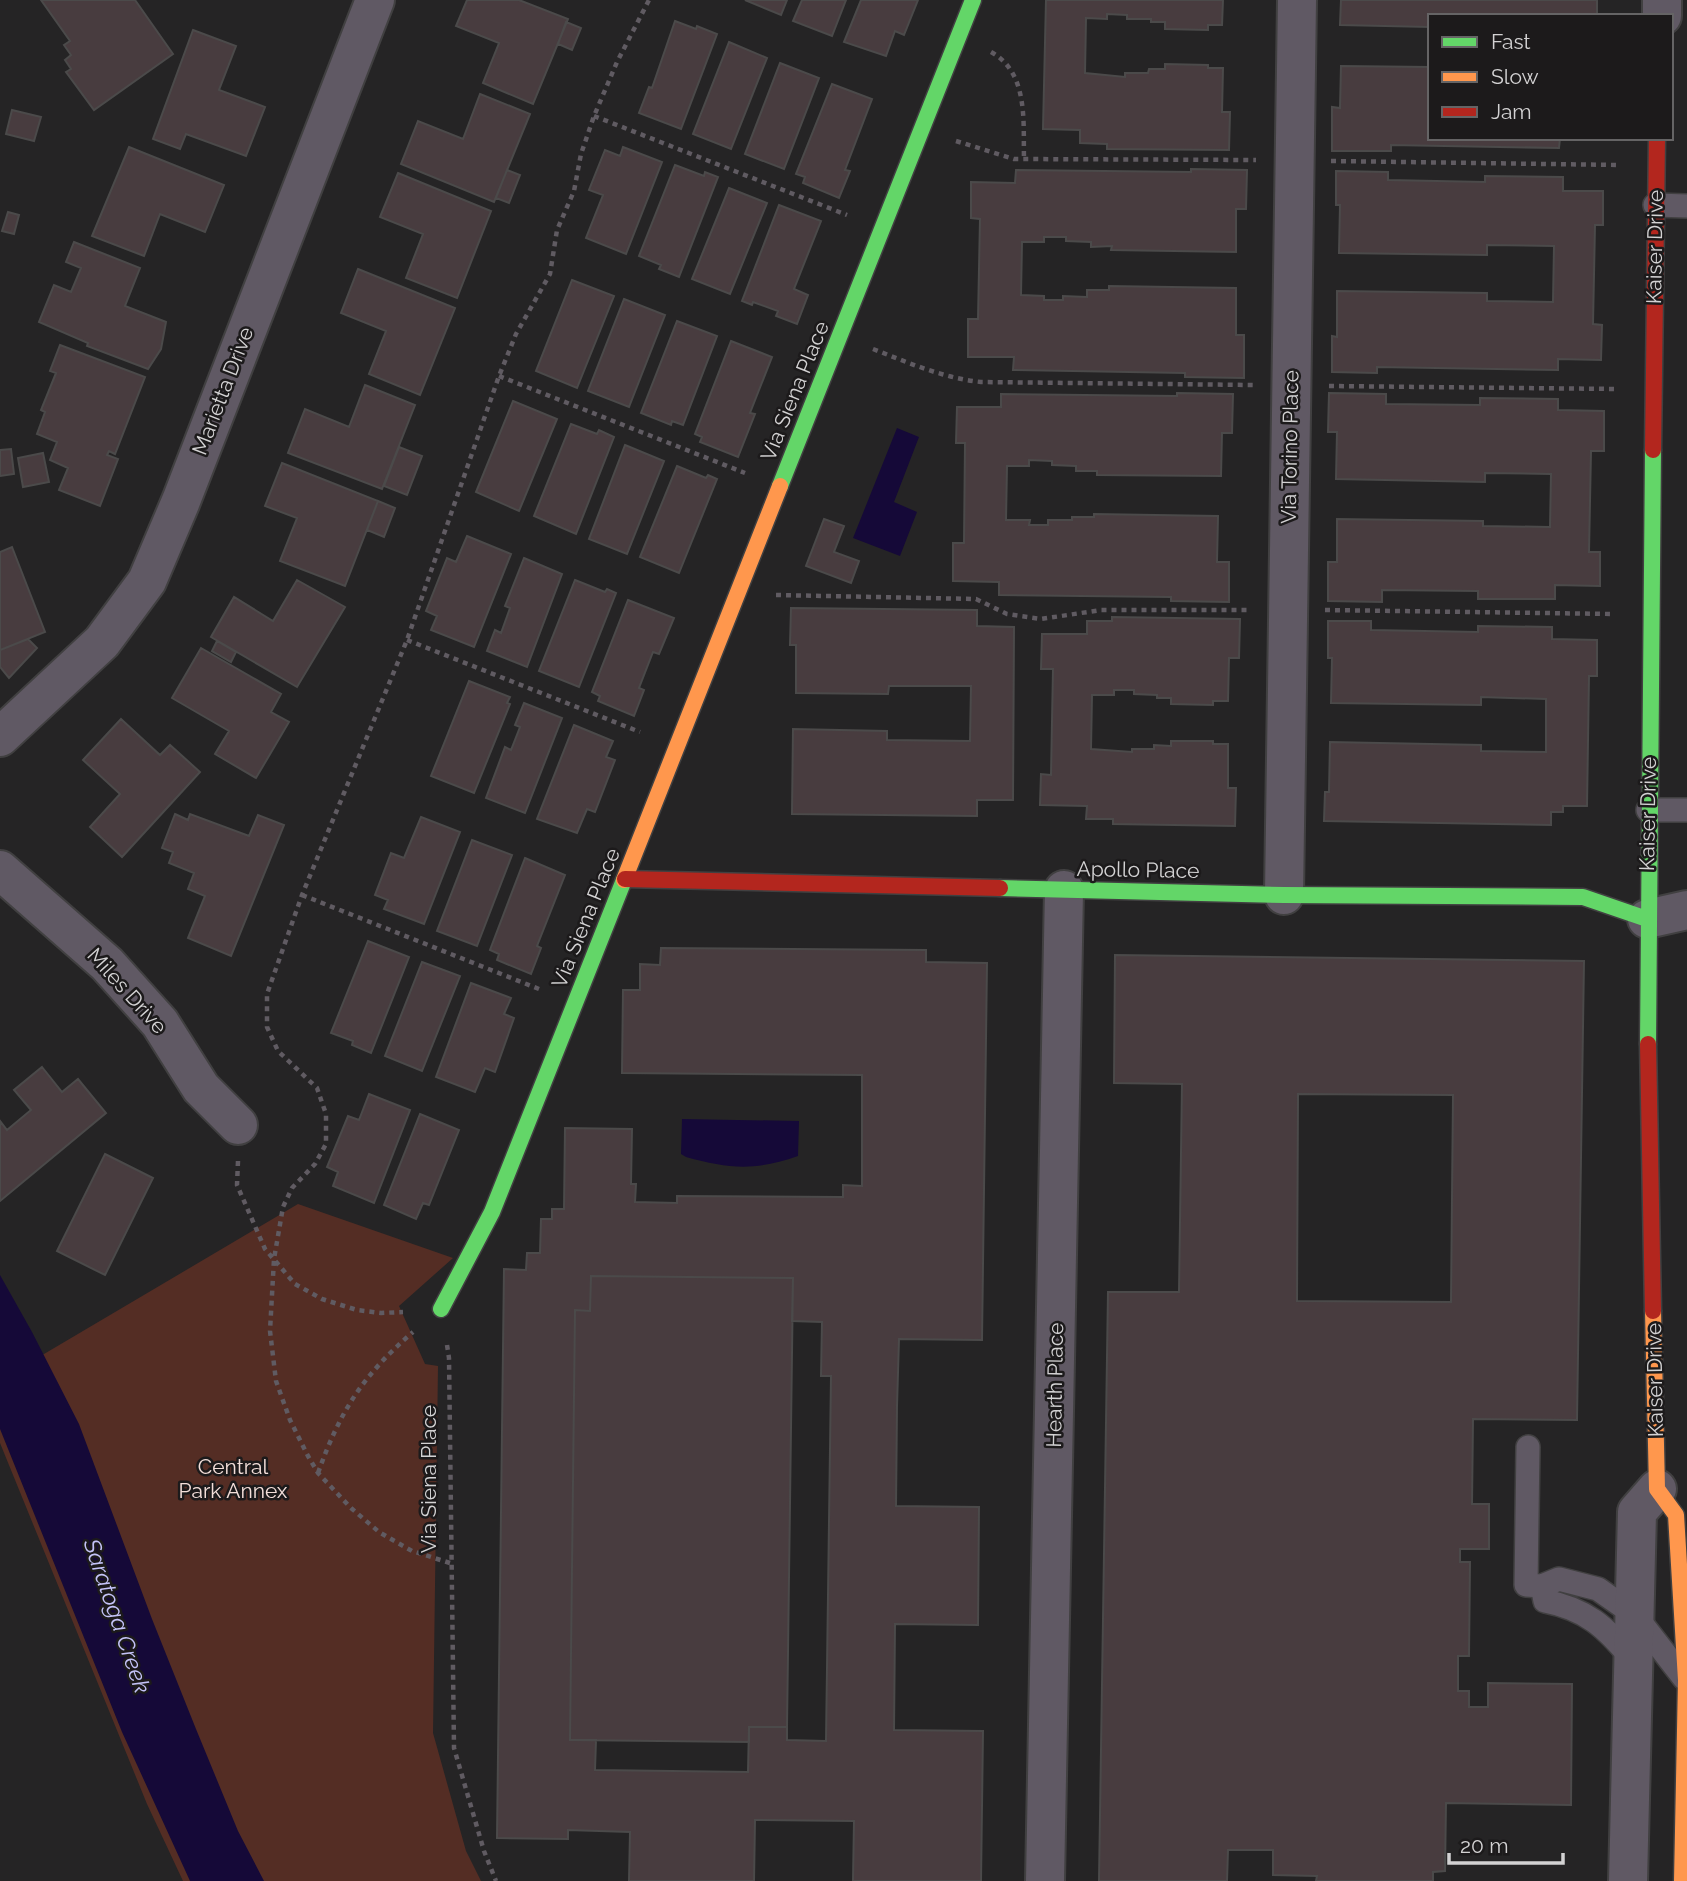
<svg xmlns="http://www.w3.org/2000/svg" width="1687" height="1881" font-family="Raleway,sans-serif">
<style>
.green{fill:#542d24}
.water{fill:#150938}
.building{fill:#483c3f;stroke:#4b4a4a;stroke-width:2;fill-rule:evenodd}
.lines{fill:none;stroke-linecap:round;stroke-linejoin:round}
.lane-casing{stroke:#414041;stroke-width:26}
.street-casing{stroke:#414041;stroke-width:42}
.fast-casing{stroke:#414041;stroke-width:19}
.slow-casing{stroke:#414041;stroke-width:19}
.jam-casing{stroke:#414041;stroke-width:19}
.path{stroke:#605b62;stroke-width:4.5;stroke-dasharray:5 5;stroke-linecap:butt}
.lane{stroke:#605964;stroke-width:23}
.street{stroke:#605964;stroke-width:38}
.fast{stroke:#63d668;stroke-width:16}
.slow{stroke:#ff974d;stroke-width:16}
.jam{stroke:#b3261e;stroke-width:16}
.labels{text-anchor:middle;stroke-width:5;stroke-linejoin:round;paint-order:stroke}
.street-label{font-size:21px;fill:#d3d2d3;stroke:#1c1a1b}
.park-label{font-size:21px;fill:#f3ded9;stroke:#1c1a1b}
.water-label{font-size:23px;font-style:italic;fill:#c4c3f8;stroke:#1c1a1b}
</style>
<rect width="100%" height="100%" fill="#252425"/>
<path class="green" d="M298,1204L453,1258L399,1306L425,1364L438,1366L433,1733L466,1851L481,1881H183L147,1804L0,1443V1380Z"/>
<path class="water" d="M897,428L919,437L894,502L917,512L900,556L853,538Z
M682,1119L799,1121L798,1156C756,1171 729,1169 686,1157L681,1154Z
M0,1275L32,1332L79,1424L152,1619L196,1729L238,1831L264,1881H190L122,1732L0,1429Z"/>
<path class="building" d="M41,0H135L173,54L94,110L66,72L71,69L65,60L71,55L64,45L70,41Z
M467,0H519L568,19L533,104L483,83L499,43L456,26Z
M745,0H787L781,15Z
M802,0H846L832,36L793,21Z
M861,0H918L904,35L895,31L886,56L844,42Z
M1046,0H1223L1222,25H1208V30L1165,29V22H1151V19H1127V15L1107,14V19L1086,18L1085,73L1125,77V73H1148L1149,69H1165V64L1208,65V68H1223L1222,112H1230L1229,150L1107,149V144L1080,143V130L1043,129Z
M1341,0H1597V16H1430V27L1340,25Z
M675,21L696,29L697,26L717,34L681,129L639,113L649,87L652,88Z
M566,22L581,28L572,50L558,44Z
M193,30L236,46L219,90L265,107L246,156L186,134L180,149L153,139Z
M729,42L767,58L731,149L693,134Z
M780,63L819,78L784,169L745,154Z
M1341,66L1430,67V138H1560L1559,148L1391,145V151H1332V107L1340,108Z
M832,84L872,99L845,170L850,171L839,198L803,183L805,177L796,174Z
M480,94L530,114L494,202L401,164L418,121L463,139Z
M12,110L41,117L34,141L6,134Z
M129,147L224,185L205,232L160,214L144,256L92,236Z
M623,147L662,162L626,254L586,238L603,195L589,190L605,150L620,156Z
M675,165L704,176L705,172L718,177L679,277L659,269L661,265L639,256Z
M1191,169L1247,170L1246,209H1236V252L1111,250L1112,246L1091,247V242L1066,241V237H1044V242H1022L1021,295L1044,296V300H1063V296L1087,297V290H1109V286L1236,288V335H1244V378L1185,377V373L1013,370L1014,357H968V319H978L980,219L971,218V182L1015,183L1016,170L1191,172Z
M507,170L520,175L509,203L496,198Z
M1336,171L1388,172V180L1485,182V176L1563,177V191H1603V225H1595L1593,324L1602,325L1601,360L1558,359V370L1377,367V373L1332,372V336L1337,337V291L1487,293V301L1553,302L1554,246L1487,245V255L1339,253L1340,205H1336Z
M398,173L491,211L457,298L406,278L423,234L380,217Z
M729,188L767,203L730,294L692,279Z
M779,205L821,221L794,289L808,295L797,324L776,316L778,311L753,302L752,305L742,301Z
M8,212L19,215L14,234L2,231Z
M74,242L140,268L125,306L166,322L161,349L148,369L87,346L88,343L39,322L54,285L71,292L81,268L66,262Z
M358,269L455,308L420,395L369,374L386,331L341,313Z
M572,280L614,296L577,388L536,371Z
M624,299L665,315L629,407L588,391Z
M677,321L717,336L683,425L672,421L671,425L641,413Z
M731,341L772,357L750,413L755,414L738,457L700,442L702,437L695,434Z
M60,345L145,377L115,454L109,451L107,455L118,459L100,506L59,490L68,468L50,460L57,442L37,434L45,412L41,410L56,373L50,371Z
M365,385L415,405L382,489L288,453L305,409L349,427Z
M1177,393L1233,394L1232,433H1222L1221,476L1097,475V471H1076V466L1052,465V461L1029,460V466H1007L1006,520H1030L1029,525H1048V520H1072V517H1094V514L1218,516L1217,562H1229V602L1171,601V597L999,595V582L953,581V543H964L965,443H956L957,407H1001V394L1177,396Z
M1329,393L1386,394V404L1480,405V398L1558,399V410L1604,411V451H1591L1589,552H1600V586L1555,585V599H1478V591L1382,590V602L1328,601V562H1337V519L1483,521V526L1550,527L1551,474L1485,473V482L1336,479L1337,432H1328Z
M513,401L557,419L519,511L476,492Z
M571,424L597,434L599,430L614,437L576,534L534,516Z
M625,445L664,461L627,554L589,539Z
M399,447L422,456L407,495L384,486Z
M11,449L14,474L0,476V450Z
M43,453L49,482L23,487L18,458Z
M282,463L378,501L345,586L280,561L297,518L265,506Z
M677,466L706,478L708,475L717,479L679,573L640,557Z
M378,501L395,508L384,537L367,530Z
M824,519L844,526L834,552L859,561L851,583L806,566Z
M467,536L511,554L474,647L431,630L437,616L426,611L447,558L456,562Z
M12,547L45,632L0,650V552Z
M524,558L562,574L527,667L487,651L495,630L501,633L510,608L505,606Z
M297,580L345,607L297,687L211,637L234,597L273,621Z
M575,580L605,592L607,589L616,593L579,687L539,671Z
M628,600L674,618L659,654L653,652L639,688L644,690L634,716L598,701L600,696L592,692Z
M791,608L977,610V626L1014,627L1013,800H977V816L792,814L793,729L887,731V740L970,741L971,686H889L888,694L796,693V645H790Z
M1112,617L1240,619L1239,658H1229L1228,701H1213V705L1171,704V698H1157V695L1134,694V690H1114V695H1092L1091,749L1132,752V749H1154V745L1171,746V741H1213V744H1228V788H1236L1235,826L1113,824V819H1086L1087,806L1040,805L1041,774L1051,775L1053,669H1041L1042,634H1087V621H1112Z
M1328,621H1371V630L1478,632V626L1552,627V639L1597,640V676H1589L1587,806H1563V812H1551V825L1324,821L1325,792H1329L1330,742L1481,745V751L1546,752V699L1481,697V705L1331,703L1332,658H1328Z
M28,639L37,648L9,678L0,667V650Z
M217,641L236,652L231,662L212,651Z
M201,648L281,694L271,712L289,722L256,778L215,754L229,731L172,698Z
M469,681L510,697L507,703L510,704L474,793L431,776Z
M524,703L562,718L525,813L486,798L505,747L511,750L520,727L515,725Z
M121,719L160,755L170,745L200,772L122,857L90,827L120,794L83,760Z
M574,725L613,741L606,757L615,760L595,812L587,809L577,833L537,819Z
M175,814L188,820L190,814L249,836L258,815L284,825L231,956L188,938L205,896L188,889L194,873L169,863L173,852L162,848Z
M421,817L460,832L424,924L384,909L388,900L375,895L391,853L404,858Z
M472,840L512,855L477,946L437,931Z
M525,858L565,875L537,946L541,948L531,974L497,960L499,954L490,950Z
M368,941L409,957L371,1053L352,1045L353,1041L331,1033Z
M661,948L926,950V962L987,963L982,1340L899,1339L897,1406L896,1506L979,1507L978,1625L895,1624L894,1730L983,1731L981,1881H853L854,1821L755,1820L754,1881H629L630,1832L568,1830V1839L497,1838L504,1269L526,1270L527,1253H540L541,1219H552V1209H564L565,1128L632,1129L631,1184H636L635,1202L677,1203V1196L843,1197V1185L862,1186V1075L622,1073L623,990H640V964L660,965ZM591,1276L793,1278L792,1321L822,1322L821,1376H831L826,1741L787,1740V1727H749L748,1772L595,1770L596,1740H570L575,1310L590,1311Z
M1115,955L1584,961L1577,1420L1473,1419L1472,1504H1489V1549H1460V1562H1470L1469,1656H1458V1691H1469V1707H1488V1683L1572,1684L1571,1805L1446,1803L1445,1871L1433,1872V1881H1316L1317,1876L1273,1875V1850H1228L1227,1881H1099L1108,1292H1179L1182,1084L1114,1083ZM1298,1094L1453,1095L1451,1302L1297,1301Z
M422,962L460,976L422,1071L385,1056Z
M471,983L511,998L504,1014L514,1018L495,1072L485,1068L475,1092L436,1077Z
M42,1067L62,1092L78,1079L106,1113L0,1201V1121L7,1130L31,1110L14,1090Z
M369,1094L410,1110L374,1203L333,1186L338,1172L327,1167L348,1116L359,1120Z
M420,1114L459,1130L429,1205L423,1203L416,1219L384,1205Z
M105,1154L153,1178L105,1275L57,1251Z
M591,1276L793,1278L787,1727H749V1742L570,1740L575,1310L590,1311Z"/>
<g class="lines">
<defs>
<path id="lane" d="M1655,205L1687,206
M1648,810H1687
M1528,1447L1526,1585L1542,1586L1559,1579L1598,1589L1635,1615L1684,1678
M1542,1586L1545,1601C1586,1609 1606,1627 1632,1659"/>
<path id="street" d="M1662,16V0
M0,737L102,642L147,581L181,501L375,0
M0,870L107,964L160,1023L201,1088L238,1125
M1284,895L1297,0
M1647,919L1687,910
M1045,1881L1064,890
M1628,1881L1637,1512L1657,1489"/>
<path id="fast" d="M780,486L973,0
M1000,888L1284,895L1583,897L1647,919
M1648,1044L1653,450
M441,1309L492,1212L624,880"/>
<path id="slow" d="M624,880L780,486
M1653,1311L1657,1489L1676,1515L1686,1680L1682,1881"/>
<path id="jam" d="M1653,450L1657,138
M625,879L1000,888
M1648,1044L1653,1311"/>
</defs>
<use href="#lane" class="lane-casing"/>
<use href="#street" class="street-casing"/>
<use href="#fast" class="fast-casing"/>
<use href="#slow" class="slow-casing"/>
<use href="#jam" class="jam-casing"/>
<path class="path" d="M991,52C1029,73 1023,122 1024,159
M594,116L847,215
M956,141L1014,159L1256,160
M1331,161L1620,165
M873,349C909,363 943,378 981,382L1254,385
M499,376L745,473
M1329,386L1618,389
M776,595L976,599L1007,614L1041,619L1101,610H1250
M1325,610L1614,614
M407,640L640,732
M302,895L539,989
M238,1161L237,1185L265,1249L295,1284L322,1299L357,1310L381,1313L403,1312
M447,1345L449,1358L454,1748L484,1851L496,1881
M318,1473C340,1411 363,1375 413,1332
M450,1563L412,1551L379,1532L351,1508L318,1473L308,1456L290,1420L276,1381L270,1331L274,1259L283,1207L292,1188L315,1164L326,1144V1114L317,1088L278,1051L267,1027V994L302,895L407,640L499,376L516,334L550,274L557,230L574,191L581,154L594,116L617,62L649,0"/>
<use href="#lane" class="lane"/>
<use href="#street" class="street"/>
<use href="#fast" class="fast"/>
<use href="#slow" class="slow"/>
<use href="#jam" class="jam"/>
</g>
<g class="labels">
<g class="street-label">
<text transform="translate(1655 247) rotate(-89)" y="7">Kaiser Drive</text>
<text transform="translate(223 391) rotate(-69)" y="7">Marietta Drive</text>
<text transform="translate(795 391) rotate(-68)" y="7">Via Siena Place</text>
<text transform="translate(1290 447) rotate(-89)" y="7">Via Torino Place</text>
<text transform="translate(1648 814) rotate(-89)" y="7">Kaiser Drive</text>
<text transform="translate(1138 870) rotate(1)" y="7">Apollo Place</text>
<text transform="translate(586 918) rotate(-68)" y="7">Via Siena Place</text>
<text transform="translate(127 991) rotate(48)" y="7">Miles Drive</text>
<text transform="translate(1655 1380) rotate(-91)" y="7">Kaiser Drive</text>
<text transform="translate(1055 1385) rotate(-89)" y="7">Hearth Place</text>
<text transform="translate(429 1479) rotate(-90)" y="7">Via Siena Place</text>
</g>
<g class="park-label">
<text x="233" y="1474">Central<tspan x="233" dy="24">Park Annex</tspan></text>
</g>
<g class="water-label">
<text transform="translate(117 1616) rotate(71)" y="8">Saratoga Creek</text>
</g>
</g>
<rect x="1428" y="14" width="245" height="126" fill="#1c1a1b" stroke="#656465" stroke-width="2"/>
<rect x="1442" y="37" width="35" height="10" fill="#63d668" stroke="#656465" stroke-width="2"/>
<text x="1491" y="49" font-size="21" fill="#d3d2d3">Fast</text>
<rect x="1442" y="72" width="35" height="10" fill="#ff974d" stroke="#656465" stroke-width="2"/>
<text x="1491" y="84" font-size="21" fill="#d3d2d3">Slow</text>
<rect x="1442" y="107" width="35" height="10" fill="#b3261e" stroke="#656465" stroke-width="2"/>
<text x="1491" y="119" font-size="21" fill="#d3d2d3">Jam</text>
<path d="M1449 1853v10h114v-10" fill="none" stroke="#d3d2d3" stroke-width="3.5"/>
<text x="1460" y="1853" font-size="21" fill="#d3d2d3" stroke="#1c1a1b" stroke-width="5" paint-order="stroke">20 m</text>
</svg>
